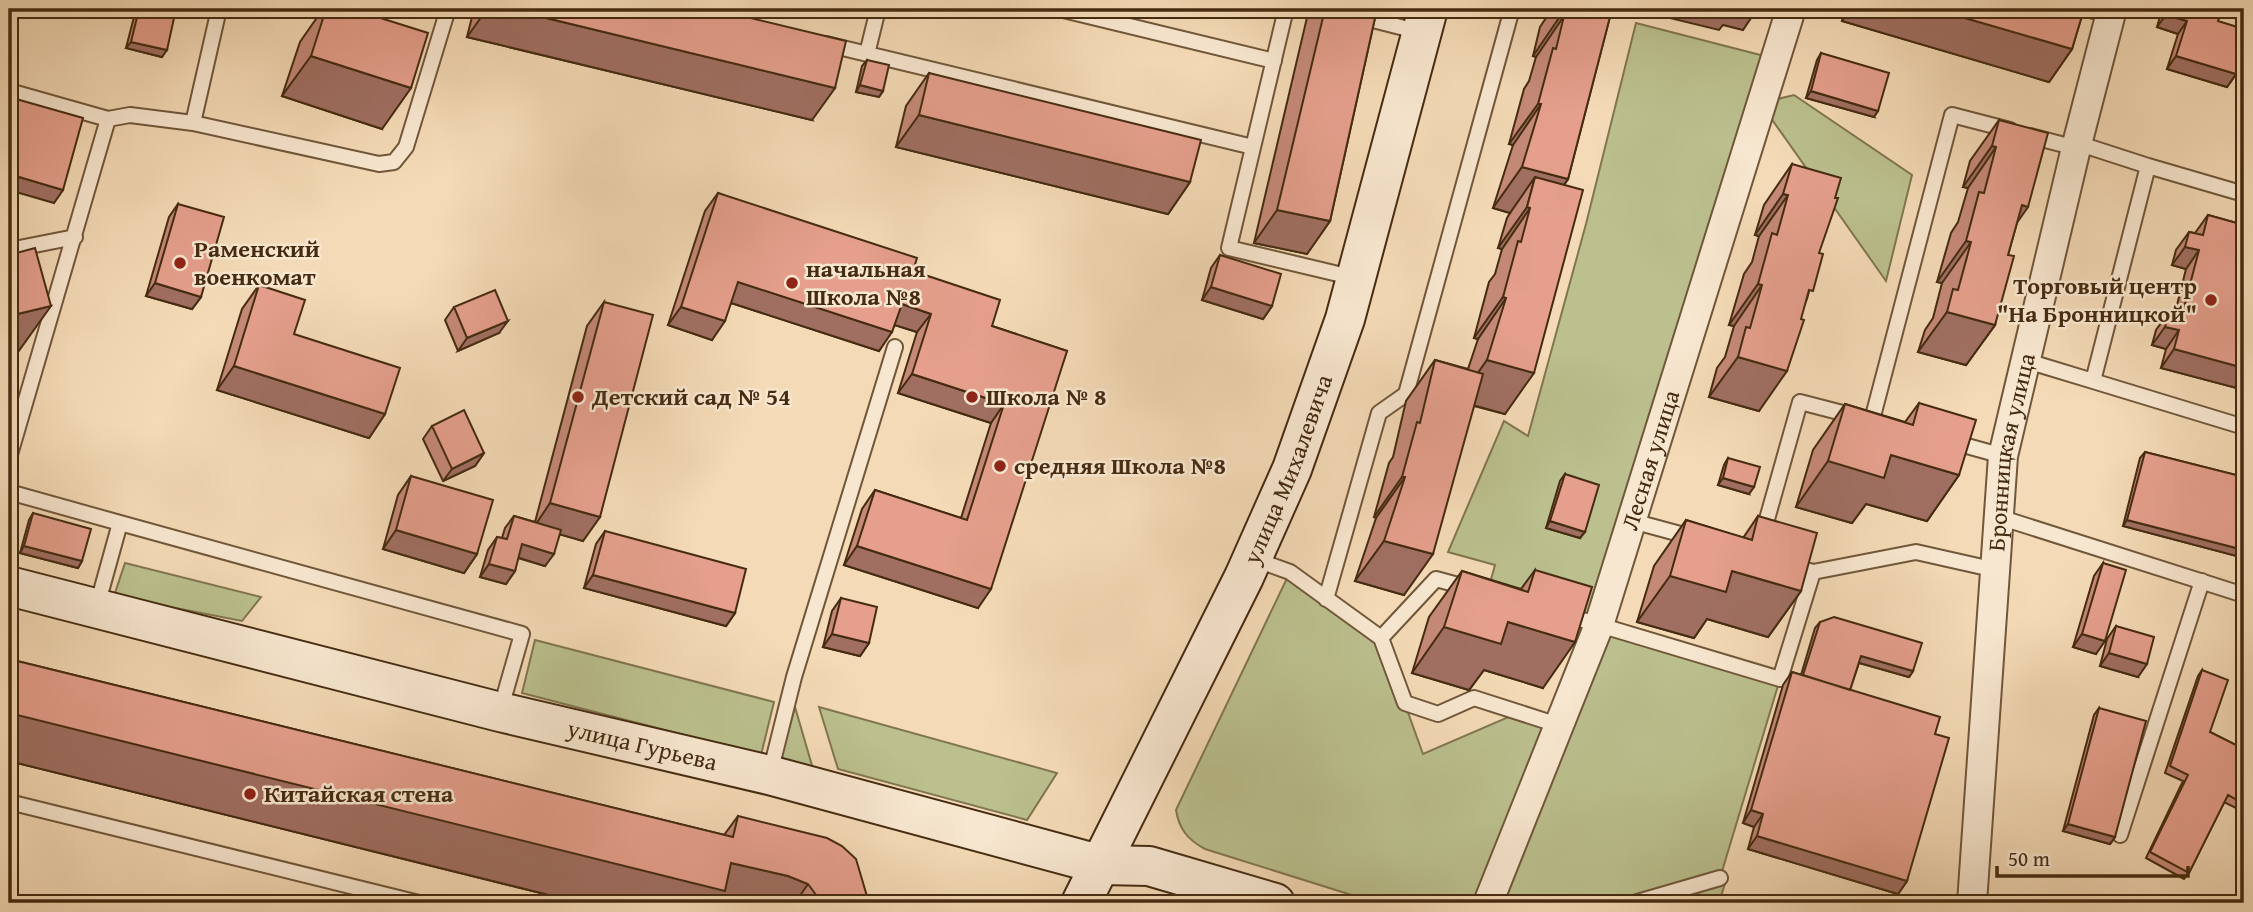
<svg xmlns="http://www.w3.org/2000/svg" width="2253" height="912" font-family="'Gentium Book Plus',serif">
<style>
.green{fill:#bbc08e;stroke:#807650;stroke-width:2}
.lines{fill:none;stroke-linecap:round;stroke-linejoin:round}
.lane-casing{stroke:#71573a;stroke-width:18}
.street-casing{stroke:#71573a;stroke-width:32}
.secondary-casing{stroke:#452b11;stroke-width:42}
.lane{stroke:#f8e7d0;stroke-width:14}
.street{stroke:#f8e7d0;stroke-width:28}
.secondary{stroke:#f8e7d0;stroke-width:38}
.wall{fill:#c58978;stroke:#452b11;stroke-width:2}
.shaded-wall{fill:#a06f62;stroke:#452b11;stroke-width:2}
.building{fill:#e59f8c;stroke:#452b11;stroke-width:2}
.poi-dot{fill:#8f2418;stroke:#f8e7d0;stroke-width:2.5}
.labels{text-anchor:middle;stroke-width:5;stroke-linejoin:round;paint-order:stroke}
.poi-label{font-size:24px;font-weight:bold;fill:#452b11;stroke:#f8e7d0;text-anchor:start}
.street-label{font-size:24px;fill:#452b11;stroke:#f8e7d0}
</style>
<rect width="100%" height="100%" fill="#f4dab6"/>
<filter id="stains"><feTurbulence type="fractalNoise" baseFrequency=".00286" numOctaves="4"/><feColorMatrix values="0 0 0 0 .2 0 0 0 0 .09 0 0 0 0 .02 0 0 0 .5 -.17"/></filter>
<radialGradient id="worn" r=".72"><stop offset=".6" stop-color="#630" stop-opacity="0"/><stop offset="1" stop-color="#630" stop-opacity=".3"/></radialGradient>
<path class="green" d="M1636,23L1776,59L1761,103L1794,95L1912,175L1886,281L1761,104L1600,624L1780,679L1720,878L1726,880L1719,903H1377L1205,849C1188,840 1179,829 1176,810L1290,572L1381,638L1423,754L1520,712L1558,725L1599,625L1487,594L1495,565L1448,552L1504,421L1528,436L1586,224Z
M125,563L261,597L242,621L114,596Z
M535,640L774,702L761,755L522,693Z
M795,707L813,769L781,758Z
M819,707L1057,773L1027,820L838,769Z"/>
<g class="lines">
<defs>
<path id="lane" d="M1059,9L1274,61
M1286,9L1229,248L1355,278
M2086,9L2110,15
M1361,17L1420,32
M826,44L1253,147
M867,54L878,9
M9,91L108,119
M193,123L219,9
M2030,136L2076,148
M2148,166L2244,194
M9,250L75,237
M2027,361L2093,381L2148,166L2077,143
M2093,381L2244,427
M1872,420L1952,115L2010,130
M1949,441L2003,456
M9,458L108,119L130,115L193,123L379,164L394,162L406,147L448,9
M9,492L120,523L97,606
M1999,517L2244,595
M1632,521L1695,538
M120,523L522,634L500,711
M1762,537L1800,402L1858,417
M1254,559L1290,572L1381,638L1405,703L1438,714L1474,698L1558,725
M1813,572L1916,552L1996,570
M1326,599L1379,413L1406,394L1512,9
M1566,615L1780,679L1813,572L1788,565
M1381,638L1436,579L1469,588
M770,773L794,677L895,347
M9,802L419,903
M2120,835L2202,581
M1634,903L1720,878"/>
<g id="street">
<path id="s1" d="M1488,903L1599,625L1791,9"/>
<path id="s2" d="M1972,903L2003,456L2076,148L2112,9"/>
</g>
<g id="secondary">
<path id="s3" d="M9,586L500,712L769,775L1102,865L1149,866L1275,903"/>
<path id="s4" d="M1081,903L1244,577L1292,469L1345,319L1428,9"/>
</g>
</defs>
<use href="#lane" class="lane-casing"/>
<use href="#street" class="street-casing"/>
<use href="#secondary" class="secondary-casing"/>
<use href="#lane" class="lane"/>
<use href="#street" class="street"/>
<use href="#secondary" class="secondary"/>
</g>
<path class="wall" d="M136,9H176L162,57L126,48Z
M323,9H352L382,129L282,96L300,42Z
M474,9H713L812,120L467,37Z
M1309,9H1377L1330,221L1307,254L1254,243Z
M1552,9H1612L1568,179L1564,185L1505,414L1474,406L1404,595L1355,581L1376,518L1374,517L1389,463L1393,457L1406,401L1435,360L1468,369L1478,339L1474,338L1489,282L1495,274L1502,249L1498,248L1507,218L1510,213L1493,208L1513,145L1509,144L1524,89L1529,81L1536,57L1533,56L1540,27Z
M1845,9H2084L2072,49L2049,82L1842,21Z
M2162,9H2222L2218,21L2236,74L2227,87L2167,69L2178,34L2157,27Z
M1821,53L1874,117L1806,98L1817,60Z
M867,60L883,91L879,97L856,92L862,66Z
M929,73L1190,182L1168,214L896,147L906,106Z
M1999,120L2017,223L2008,255L1995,325L1966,365L1918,352L1925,330L1933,318L1942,283L1937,282L1951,233L1958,222L1968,188L1963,187L1970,161Z
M1792,164L1819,253L1807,299L1759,411L1709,397L1717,368L1725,357L1734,326L1729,325L1744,274L1752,262L1759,236L1755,235L1764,205Z
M718,193L913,271L992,326L1067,351L978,608L844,565L862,509L875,490L961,518L991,423L898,393L917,332L895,325L879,351L731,303L712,340L668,325L705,211Z
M178,204L201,297L192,309L146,296L169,217Z
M2208,215L2244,225V390L2161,368L2166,349L2152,345L2156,330L2169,312L2175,313L2186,269L2172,265L2176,250L2189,232L2195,233Z
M1220,255L1272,306L1263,319L1202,300L1211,268Z
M259,285L294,334L385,414L369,438L217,390L242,309Z
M604,302L583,541L560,534L545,566L518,558L515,571L506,584L480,577L488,550L497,537L502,538L505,528L514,516L535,522L587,326Z
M454,307L499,333L458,351L445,320Z
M1919,403L1959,475L1927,521L1866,504L1852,523L1796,507L1813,450L1845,404L1905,422Z
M432,426L484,453L475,466L443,481L423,439Z
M2145,452L2244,477V558L2123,526L2140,458Z
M1728,458L1749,494L1718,485L1724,465Z
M1565,474L1580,538L1546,528L1560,481Z
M411,476L477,554L464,573L383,549L398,495Z
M33,513L82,561L78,568L20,553L29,520Z
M1758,516L1801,591L1768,637L1707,619L1694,638L1637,622L1654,566L1686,520L1743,538Z
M605,531L735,613L726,626L584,588L596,544Z
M2103,563L2096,654L2073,647L2094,576Z
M1535,570L1543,688L1484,670L1469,690L1412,673L1429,617L1462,571L1521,589Z
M841,598L869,643L860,656L823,647L832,611Z
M1820,622L1913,671L1909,677L1859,663L1850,690L1935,734L1907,881L1898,894L1748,849L1754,827L1743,823L1783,685L1792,672L1801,675L1815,628Z
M2116,626L2138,677L2100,666L2107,639Z
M9,659L724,835L738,816L869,903H581L9,761Z
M2202,670L2210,732L2244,749V812L2224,802L2189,873L2184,879L2146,858L2183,781L2165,773L2198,676Z
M2099,708L2115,837L2110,844L2063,831L2094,715Z"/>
<path class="shaded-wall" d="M487,9H509L835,88L812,120L467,37Z
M1183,9H1209L1205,14Z
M1648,9H1757L1743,30L1723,25L1719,30L1645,12Z
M1850,9H1934L2072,49L2049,82L1842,21Z
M1561,15L1564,16L1536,57L1533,56Z
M2166,15L2187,21L2178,34L2157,27Z
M131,42L167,50L162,57L126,48Z
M311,56L411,88L382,129L282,96Z
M2176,56L2236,74L2227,87L2167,69Z
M860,85L883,91L879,97L856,92Z
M1811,91L1878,111L1874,117L1806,98Z
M1538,104H1541L1513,145L1509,144Z
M919,115L1190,182L1168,214L896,147Z
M1992,146L1996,147L1968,188L1963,187Z
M1522,167L1568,179L1539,220L1530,208L1502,249L1498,248L1527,207L1535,177L1510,213L1493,208Z
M9,174L63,190L54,203L9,190Z
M1783,194L1788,195L1759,236L1755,235Z
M2022,205L2028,207L2000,247Z
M1277,210L1330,221L1307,254L1254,243Z
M1966,241L1971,242L1942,283L1937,282Z
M2185,247L2199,250L2186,269L2172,265Z
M738,282L892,332L879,351L725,301Z
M155,283L201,297L192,309L146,296Z
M1758,284L1762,285L1734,326L1729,325Z
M1211,287L1272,306L1263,319L1202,300Z
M1503,297L1506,298L1478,339L1474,338Z
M902,304L931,314L917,332L888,323Z
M51,306L18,352L9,354V316Z
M681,307L725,321L712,340L668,325Z
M1947,312L1995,325L1966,365L1918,352Z
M508,321L499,333L458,351L467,338Z
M2165,327L2179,330L2166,349L2152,345Z
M2174,349L2244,368V390L2161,368Z
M1738,357L1787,371L1759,411L1709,397Z
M1487,360L1534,373L1505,414L1458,401Z
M234,366L385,414L369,438L217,390Z
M912,374L1004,404L991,423L898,393Z
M484,453L475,466L443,481L452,469Z
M1891,455L1959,475L1927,521L1866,504L1852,523L1796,507L1828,461Z
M1402,477H1405L1376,518L1374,517Z
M1723,478L1754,487L1749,494L1718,485Z
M550,503L600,517L583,541L534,527Z
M2127,520L2244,550V558L2123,526Z
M1550,521L1585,532L1580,538L1546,528Z
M396,530L477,554L464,573L383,549Z
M1384,541L1433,554L1404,595L1355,581Z
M522,544L554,554L545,566L513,556Z
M24,546L82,561L78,568L20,553Z
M857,546L991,589L978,608L844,565Z
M489,564L515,571L506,584L480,577Z
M1732,571L1801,591L1768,637L1707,619L1694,638L1637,622L1670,576Z
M593,575L735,613L726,626L584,588Z
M1508,622L1575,642L1543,688L1484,670L1469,690L1412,673L1444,627Z
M832,634L869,643L860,656L823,647Z
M2082,634L2105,641L2096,654L2073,647Z
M2109,653L2147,664L2138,677L2100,666Z
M1861,656L1913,671L1909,677L1856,662Z
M9,713L731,863L788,876L808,884L795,903H581L9,761Z
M1751,810L1763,814L1754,827L1743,823Z
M2068,824L2115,837L2110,844L2063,831Z
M1757,836L1907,881L1898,894L1748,849Z"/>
<path class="building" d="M139,9H176L167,50L131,42Z
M326,9H352L428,33L411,88L311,56Z
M509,9H713L846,41L835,88Z
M1325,9H1377L1330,221L1277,210Z
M1563,9H1612L1568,179L1522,167L1541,104H1538L1553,48L1556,49L1564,16L1561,15Z
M1934,9H2084L2072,49Z
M2167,9H2222L2218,21L2244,29V48L2236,74L2176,56L2187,21L2166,15Z
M1821,53L1889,73L1878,111L1811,91Z
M867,60L889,65L883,91L860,85Z
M929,73L1201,140L1190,182L919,115Z
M9,97L83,118L63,190L9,174Z
M1999,120L2048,133L2028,207L2022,205L2008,255L2014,256L1995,325L1947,312L1953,289L1958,290L1971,242L1966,241L1979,192L1984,193L1996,147L1992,146Z
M1792,164L1841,178L1835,198H1838L1819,253L1823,254L1813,291L1809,290L1801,319L1804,320L1787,371L1738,357L1746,327L1750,328L1762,285L1758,284L1772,233L1777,235L1788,195L1783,194Z
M1535,177L1583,190L1534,373L1487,360L1506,298L1503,297L1518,241L1521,242L1530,208L1527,207Z
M718,193L917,258L913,271L1000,300L992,326L1067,351L991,589L857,546L875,490L967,520L1004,404L912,374L931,314L902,304L892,332L738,282L725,321L681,307Z
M178,204L224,217L201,297L155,283Z
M2208,215L2244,225V368L2174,349L2179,330L2165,327L2169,312L2182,315L2199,250L2185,247L2189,232L2203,235Z
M35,248L51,306L9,316V255Z
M1220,255L1281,274L1272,306L1211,287Z
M259,285L305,300L294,334L400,368L385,414L234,366Z
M495,290L508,321L467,338L454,307Z
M604,302L653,315L600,517L550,503Z
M1435,360L1483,374L1433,554L1384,541L1405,477H1402L1417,422L1420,423Z
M1919,403L1976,420L1959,475L1891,455L1884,478L1828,461L1845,404L1913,425Z
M464,410L484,453L452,469L432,426Z
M2145,452L2244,477V550L2127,520Z
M1728,458L1760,467L1754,487L1723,478Z
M1565,474L1599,485L1585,532L1550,521Z
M411,476L493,500L477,554L396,530Z
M33,513L91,529L82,561L24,546Z
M514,516L561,530L554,554L522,544L515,571L489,564L497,537L507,539Z
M1758,516L1817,533L1801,591L1732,571L1726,592L1670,576L1686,520L1752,540Z
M605,531L746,569L735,613L593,575Z
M2103,563L2126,570L2105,641L2082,634Z
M1535,570L1592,587L1575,642L1508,622L1501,644L1444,627L1462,571L1528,592Z
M841,598L877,607L869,643L832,634Z
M1834,617L1922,643L1913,671L1861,656L1850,690L1803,675L1820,622Z
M2116,626L2154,637L2147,664L2109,653Z
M9,659L733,837L738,816L827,838L842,846L856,859L869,903H820L819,899L808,884L788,876L731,863L725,891L9,713Z
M2202,670L2228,680L2210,732L2244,749V804L2228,795L2189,873L2150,852L2188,775L2170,766Z
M1792,672L1940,717L1935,734L1949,738L1907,881L1757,836L1763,814L1751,810Z
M2099,708L2146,721L2115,837L2068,824Z"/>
<g class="poi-dot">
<circle cx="180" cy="263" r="7"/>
<circle cx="792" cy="283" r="7"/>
<circle cx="2211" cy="300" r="7"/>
<circle cx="578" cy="397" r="7"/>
<circle cx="972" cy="397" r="7"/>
<circle cx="1000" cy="466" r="7"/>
<circle cx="250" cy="794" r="7"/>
</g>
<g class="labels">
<g class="poi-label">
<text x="194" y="257">Раменский<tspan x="194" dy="28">военкомат</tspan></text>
<text x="806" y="277">начальная<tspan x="806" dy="28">Школа №8</tspan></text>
<text x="2197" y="294" text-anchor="end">Торговый центр<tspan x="2197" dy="28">"На Бронницкой"</tspan></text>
<text x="592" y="405">Детский сад № 54</text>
<text x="986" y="405">Школа № 8</text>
<text x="1014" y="474">средняя Школа №8</text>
<text x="264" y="802">Китайская стена</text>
</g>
<g class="street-label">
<text dy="8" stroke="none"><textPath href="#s2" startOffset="453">Бронницкая улица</textPath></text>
<text dy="8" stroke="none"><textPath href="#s1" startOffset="472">Лесная улица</textPath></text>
<text dy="8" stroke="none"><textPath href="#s4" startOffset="481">улица Михалевича</textPath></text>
<text dy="8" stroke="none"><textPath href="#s3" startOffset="653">улица Гурьева</textPath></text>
</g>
</g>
<rect width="2253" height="912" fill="none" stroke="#f4dab6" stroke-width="35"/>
<rect x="10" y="10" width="2232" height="891" fill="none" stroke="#452b11" stroke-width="3.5"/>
<rect x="18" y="18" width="2218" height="877" fill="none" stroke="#452b11" stroke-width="2"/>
<path d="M1997 866v10h191v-10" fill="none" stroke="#452b11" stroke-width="3.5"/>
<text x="2008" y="866" font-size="21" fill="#452b11" stroke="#f8e7d0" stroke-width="5" paint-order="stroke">50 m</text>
<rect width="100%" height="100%" filter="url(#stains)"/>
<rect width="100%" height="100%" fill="url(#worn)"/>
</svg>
